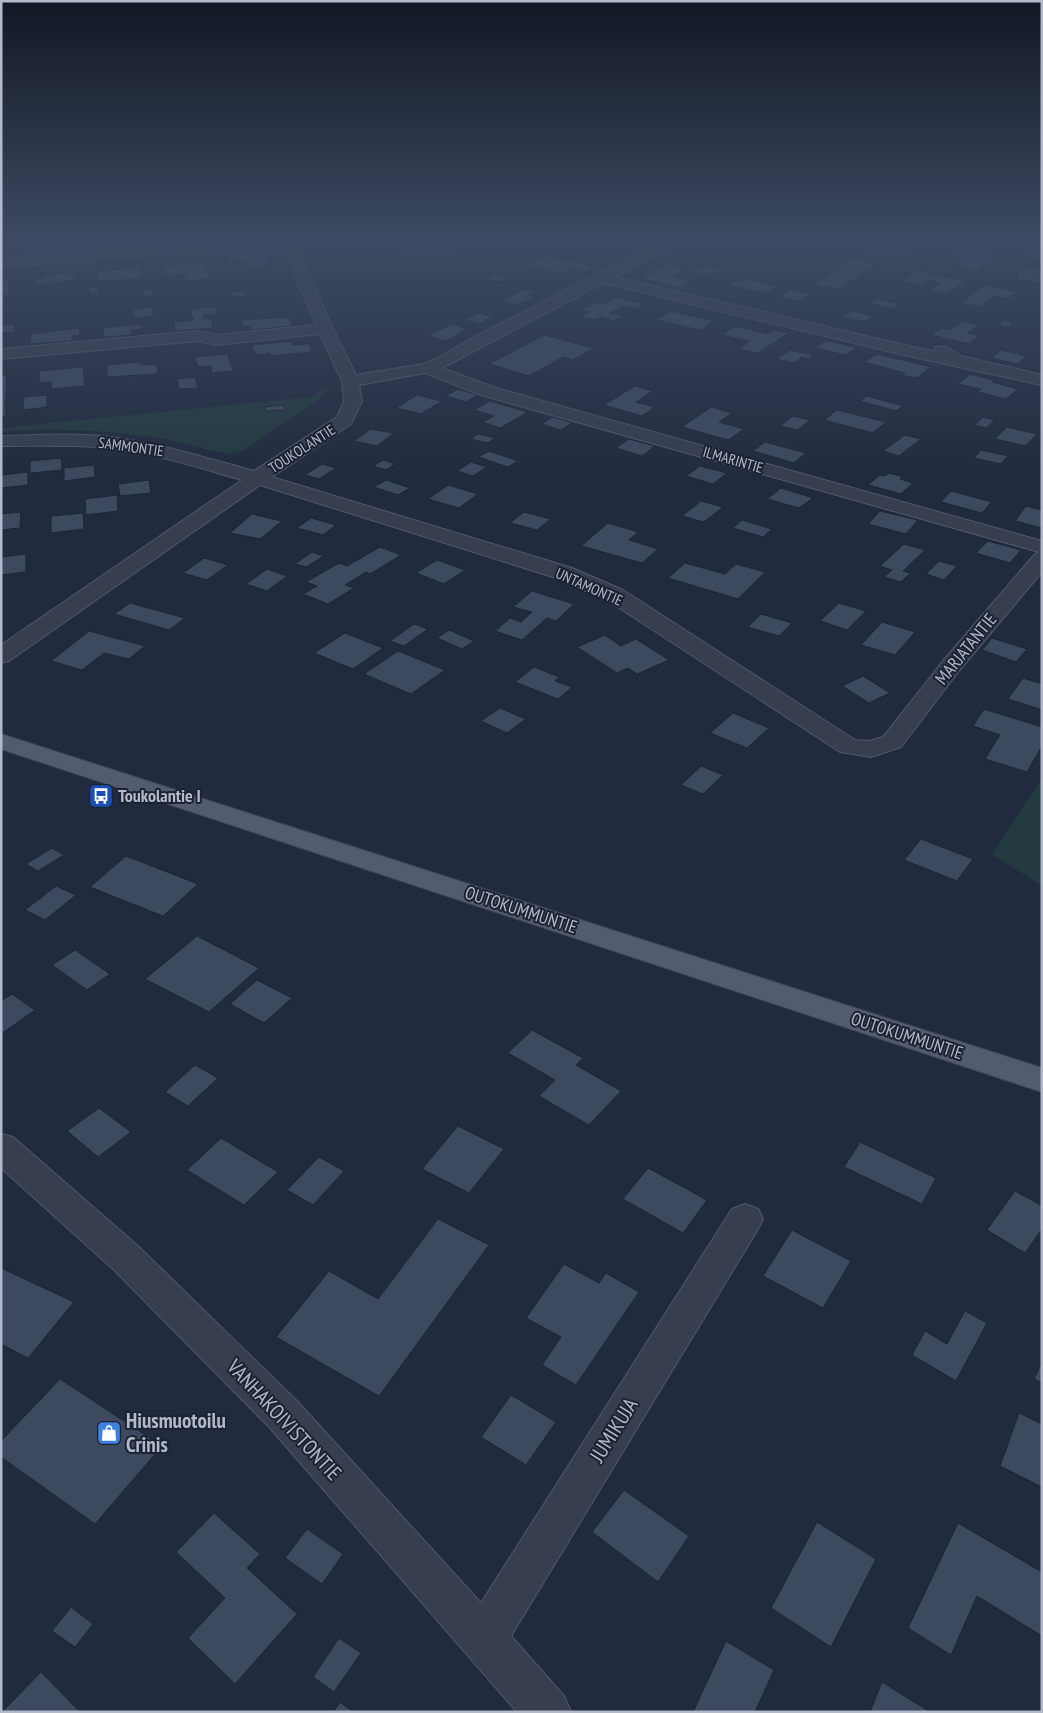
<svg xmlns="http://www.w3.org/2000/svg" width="1043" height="1713" font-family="'PT Sans Narrow',sans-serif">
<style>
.green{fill:#233a40}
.building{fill:#3d495e;stroke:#1d2535}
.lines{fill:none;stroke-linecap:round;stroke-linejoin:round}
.minor-casing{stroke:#515969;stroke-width:2}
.major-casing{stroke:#3f4757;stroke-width:2}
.minor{fill:#363e4f;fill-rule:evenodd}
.major{fill:#535c6f;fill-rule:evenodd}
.labels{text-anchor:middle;stroke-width:4;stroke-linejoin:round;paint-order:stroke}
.far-street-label{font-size:15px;fill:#b1b9ca;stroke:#1b2333}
.street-label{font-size:18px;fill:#b1b9ca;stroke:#1b2333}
.poi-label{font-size:18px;font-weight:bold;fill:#b1b9ca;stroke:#1b2333;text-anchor:start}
.near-street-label{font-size:21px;fill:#b1b9ca;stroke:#1b2333}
.near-poi-label{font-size:21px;font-weight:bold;fill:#b1b9ca;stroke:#1b2333;text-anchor:start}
</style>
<rect width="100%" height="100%" fill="#212b3f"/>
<path class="green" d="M326,387L324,393L318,400L242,451L232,454C210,452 190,444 169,440C113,430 58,428 1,432V428L311,397Z
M1042,778V886L992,854Z"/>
<path class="building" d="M135,238L136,244L94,249V242Z
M155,238H198L199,241L156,244Z
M380,238H395L458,253L443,259L370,242Z
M451,238H489L476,244Z
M629,238L643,242L632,247L618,244Z
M833,238H849L910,250L900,257L827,242Z
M1006,238H1019L1012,244L1001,242Z
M8,239V256H1V240Z
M71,241L72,247H65V251L30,254V247Z
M958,250L971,252L973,251L997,255L977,271L953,266L964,258L950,255Z
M265,251L268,266L250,268L247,261L228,262L226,254Z
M1027,251L1042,254V260L1020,255Z
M546,256L594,266L584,272L570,268L560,274L526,266Z
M854,258L878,263L839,289L814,284Z
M205,262L210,278L194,281H185L184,274L163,276L161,266Z
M667,264L687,269L673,276L693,281L681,288L641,279Z
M706,265L723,268L710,276L693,273Z
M140,267L142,278L97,281L96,271Z
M917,271L966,281L947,294L930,290L940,283L926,280L919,285L902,281Z
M75,272L76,280L36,285V279L45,278V275Z
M495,274L510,278L500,282L485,279Z
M741,278L779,286L766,294L728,285Z
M9,280L8,295L1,296V281Z
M985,285L1018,292L1009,299L995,296L980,307L960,303Z
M98,286L99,293L90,294L89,287Z
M153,289L154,295L144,296L143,290Z
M524,289L535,292L529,295L534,297L517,305L501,301Z
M790,289L811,294L800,301L779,297Z
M245,291L246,296L231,297L230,292Z
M615,297L644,304L635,309L623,306L610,313L622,316L614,321L601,317L595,320L581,317L590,312L582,310L597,302L603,304Z
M877,299L899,304L892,309L869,303Z
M152,307L154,316L135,318L133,309Z
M215,307L217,314L203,315L204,319L211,318L213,328L175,331L174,322L194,320L189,309Z
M671,311L714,321L700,330L656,320Z
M852,311L874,316L865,322L843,317Z
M478,313L493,317L479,324L464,320Z
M289,317L292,326L251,330L250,326H243L241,320Z
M1003,320L1013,322L1008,327L998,325Z
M963,321L979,325L968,333L979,336L969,344L931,335L941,328L951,330Z
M14,324V332L2,333L1,341V325Z
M141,324L142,329L131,330L132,335L104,337L103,328Z
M451,324L468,329L446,341L428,336Z
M735,326L768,334L774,330L789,333L758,353L739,349L750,341L722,335Z
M79,328L80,335L72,336V341L30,344L31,334Z
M544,335L594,348L573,360L563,357L529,376L489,364Z
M827,340L857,348L845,355L815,348Z
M291,341L293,345L309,344L312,352L271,356L270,353L255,355L252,345Z
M790,350L814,355L809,359L802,357L794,363L777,359Z
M1001,350L1027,356L1017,364L992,358Z
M227,354L234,371L212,373L211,366L198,367L195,357Z
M877,354L931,367L916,378L902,375L905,373L864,362Z
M140,362L141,365L157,364L158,374L107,377V365Z
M83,367L85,386L51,389V382L39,383V371Z
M970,374L994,380L992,382L1018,389L1006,399L978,392L981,389L958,384Z
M1,375H7L5,405L6,416H1Z
M195,377L198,388L179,389L177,379Z
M635,386L653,391L636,402L655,407L642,416L604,405Z
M458,389L478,395L466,402L446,396Z
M47,395V407L23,410L24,397Z
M417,395L442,401L421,414L396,408Z
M867,396L903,406L896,411L860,401Z
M490,401L528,412L500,428L482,422L494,416L474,410Z
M283,405L285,410L266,411L264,407Z
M711,407L732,413L719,422L744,429L728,440L682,427Z
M837,410L886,422L873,433L824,420Z
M793,416L810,420L798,430L780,426Z
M553,417L573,423L561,430L541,424Z
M983,417L995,420L986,428L975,425Z
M1007,427L1037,434L1025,446L995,439Z
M370,429L394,433L377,446L354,441Z
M478,434L495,438L488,443L471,439Z
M905,435L921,439L899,456L883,451Z
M629,439L655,446L642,456L616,448Z
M765,442L806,453L794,463L753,451Z
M981,450L1008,456L1001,464L974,458Z
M489,451L518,461L508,467L478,457Z
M61,458L62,470L30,473V461Z
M383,460L395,464L386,470L373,466Z
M471,462L487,467L473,476L457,471Z
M322,464L336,468L319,479L305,475Z
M94,465L95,477L64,481V468Z
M700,466L727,473L713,484L686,476Z
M28,472V485L1,488V475Z
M889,473L904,477L900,479L913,483L901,494L868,485L880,475L885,476Z
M149,480L151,493L120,496L118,484Z
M386,480L410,488L398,495L374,487Z
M448,485L478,494L459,508L428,499Z
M781,488L813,498L799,508L767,499Z
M951,491L992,502L982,513L941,502Z
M117,495L118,511L86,515L85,499Z
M701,501L723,507L704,522L682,516Z
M1026,506L1042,510V528L1015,521Z
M880,511L918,520L906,534L868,524Z
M21,512L20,528L1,530V514Z
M524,512L551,519L537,530L510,523Z
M83,513L84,529L51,533V516Z
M252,514L282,521L260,539L230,533Z
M311,518L336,525L323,535L297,528Z
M742,520L772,529L763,537L733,528Z
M608,523L638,532L629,540L658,549L642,563L581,546Z
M988,541L1021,550L1010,563L976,553Z
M904,544L925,550L903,571L910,573L901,582L884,577L892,570L880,566Z
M380,547L401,555L370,574L366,572L345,585L354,588L328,604L303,594L317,586L306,582L339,563L347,566Z
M312,552L324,556L306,567L295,564Z
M26,554V572L1,575V557Z
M204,558L228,565L207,580L183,573Z
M437,560L465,570L444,584L416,573Z
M939,561L957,566L944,580L926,574Z
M685,563L725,574L736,564L765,572L738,599L668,578Z
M267,569L287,576L267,591L246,584Z
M532,591L574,604L556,621L547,618L522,640L495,631L510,618L521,622L532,612L513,607Z
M130,603L185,618L169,630L114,614Z
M839,603L866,611L847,630L820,621Z
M761,614L792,623L779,636L748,627Z
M882,622L915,632L895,655L861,645Z
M414,624L428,629L404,646L390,641Z
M449,630L474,641L462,649L437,638Z
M89,631L145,646L129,659L104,653L82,670L51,661Z
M345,633L383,648L353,669L314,653Z
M605,635L621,646L636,639L669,660L637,674L628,668L617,673L577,647Z
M992,638L1027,649L1016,662L982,650Z
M398,651L445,670L411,694L364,674Z
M534,667L559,677L555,681L572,687L558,699L515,682Z
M863,676L890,693L869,703L842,686Z
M1023,678L1042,684V710L1008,699Z
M500,708L526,719L507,733L481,721Z
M984,709L1042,727V746L1027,772L985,759L1000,735L973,726Z
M733,713L769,728L747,748L710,733Z
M701,766L723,775L703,794L681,785Z
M921,839L973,859L957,881L904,860Z
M52,848L64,855L38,871L26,864Z
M126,856L198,884L163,916L90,887Z
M56,886L76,895L45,920L25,910Z
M197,936L259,968L209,1012L145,979Z
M75,950L110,974L87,990L52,965Z
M257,980L292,998L264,1023L230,1004Z
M12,994L35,1010L1,1034V1001Z
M532,1030L583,1058L576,1065L621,1091L589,1125L539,1096L555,1080L508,1053Z
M195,1065L218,1078L188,1106L165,1092Z
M99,1108L131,1132L98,1157L67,1131Z
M458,1126L504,1149L469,1193L422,1169Z
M221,1138L278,1172L244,1205L187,1170Z
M860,1142L936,1178L922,1204L844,1167Z
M319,1157L344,1171L313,1205L287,1190Z
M648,1168L707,1200L683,1233L623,1199Z
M1015,1191L1042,1206V1229L1025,1253L987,1230Z
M438,1219L489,1245L379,1396L276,1337L329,1271L378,1299Z
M792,1230L851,1261L823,1308L763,1276Z
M564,1264L599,1283L606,1273L639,1292L576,1385L542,1365L561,1337L526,1318Z
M1,1268L74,1302L28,1358L1,1344Z
M965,1311L987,1323L956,1381L912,1355L925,1331L947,1344Z
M1042,1362V1383L1034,1379Z
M60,1379L162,1446L95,1524L1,1457V1441Z
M511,1395L556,1422L526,1465L481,1437Z
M1019,1413L1042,1424V1487L1000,1466Z
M624,1490L689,1536L658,1582L592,1532Z
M214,1513L260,1554L247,1568L297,1614L235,1684L188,1638L225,1598L176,1552Z
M817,1522L876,1559L831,1647L771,1608Z
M958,1523L1042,1572V1636L977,1596L951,1655L908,1628Z
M307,1529L343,1554L322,1584L285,1558Z
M71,1607L93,1624L75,1647L52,1631Z
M339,1638L361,1653L334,1692L313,1677Z
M726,1641L774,1670L755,1712H693Z
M41,1672L80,1712H2Z
M882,1682L930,1712H870Z
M340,1702L353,1712H333Z"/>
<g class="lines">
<defs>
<path id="minor" d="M280,238H294L333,329L356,375L423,364L438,358L476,336L668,238H686L684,241L615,277L917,348L934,351L935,347H947L961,356L1042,375V385L917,358L603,283L442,368L493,387L1042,541V572L959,671L901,747L871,757L840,752L607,600L556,578L260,485L9,661L1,663V645L242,480C203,469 164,456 123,450C83,444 42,446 1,446V436C42,435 84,432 124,439C168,446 211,459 254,471L337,417L344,401L342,381L320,334L217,345L198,341L1,359V349L198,331L217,335L316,325L284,249L189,256L178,253L1,267V259L178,245L189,248L281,241ZM425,373L481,395L1039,552L1035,554L943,661L883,737L869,741L855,740L623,590L572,568L272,477L351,424L362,401L359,385Z
M1025,272H1042V280L1020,279L1018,276L1020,273Z
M1,1134L13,1137L139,1247L298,1402L481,1603L732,1209L745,1204L758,1209L763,1219L758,1229L511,1636L564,1696L571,1712H517L270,1428L113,1269L1,1168Z"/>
<path id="major" d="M1,734L1042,1068V1092L1,749Z"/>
</defs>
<use href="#minor" class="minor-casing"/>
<use href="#major" class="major-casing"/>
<use href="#minor" class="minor"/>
<use href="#major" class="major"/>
</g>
<linearGradient id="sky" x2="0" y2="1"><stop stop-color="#121823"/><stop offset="0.5" stop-color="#3d4a63"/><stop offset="1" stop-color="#3d4a63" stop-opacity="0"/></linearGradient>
<rect width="1043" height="478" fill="url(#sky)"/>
<defs>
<symbol id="bus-square" viewBox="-11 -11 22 22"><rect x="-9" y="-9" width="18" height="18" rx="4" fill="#1a4fb4" stroke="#1b2333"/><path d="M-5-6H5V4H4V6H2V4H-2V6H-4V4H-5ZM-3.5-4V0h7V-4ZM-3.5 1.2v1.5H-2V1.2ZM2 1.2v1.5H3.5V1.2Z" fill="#fff"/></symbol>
<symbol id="shop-square" viewBox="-11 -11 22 22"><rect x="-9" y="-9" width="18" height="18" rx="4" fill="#3f7fe0" stroke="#1b2333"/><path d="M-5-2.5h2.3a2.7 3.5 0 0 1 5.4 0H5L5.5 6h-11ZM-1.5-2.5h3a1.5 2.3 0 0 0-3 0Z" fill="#fff"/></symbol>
</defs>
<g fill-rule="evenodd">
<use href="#bus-square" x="87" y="782" width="28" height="28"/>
<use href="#shop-square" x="95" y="1419" width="28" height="28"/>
</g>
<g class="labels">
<g class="far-street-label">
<text transform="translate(131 447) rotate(8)" y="5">SAMMONTIE</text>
<text transform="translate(302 449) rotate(-33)" y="5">TOUKOLANTIE</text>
<text transform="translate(733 460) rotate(16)" y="5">ILMARINTIE</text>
<text transform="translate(589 587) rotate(24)" y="5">UNTAMONTIE</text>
</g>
<g class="street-label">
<text transform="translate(966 649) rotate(-51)" y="6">MARJATANTIE</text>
<text transform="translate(521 910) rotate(18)" y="6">OUTOKUMMUNTIE</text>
<text transform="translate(907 1036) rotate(18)" y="6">OUTOKUMMUNTIE</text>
</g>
<g class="poi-label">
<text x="118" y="802">Toukolantie I</text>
</g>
<g class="near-street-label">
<text transform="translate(284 1420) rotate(47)" y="7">VANHAKOIVISTONTIE</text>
<text transform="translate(614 1430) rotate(-58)" y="7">JUMIKUJA</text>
</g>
<g class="near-poi-label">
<text x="126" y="1428">Hiusmuotoilu<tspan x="126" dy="24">Crinis</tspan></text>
</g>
</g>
<rect width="1043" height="1713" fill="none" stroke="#b1b9ca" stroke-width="5"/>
</svg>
